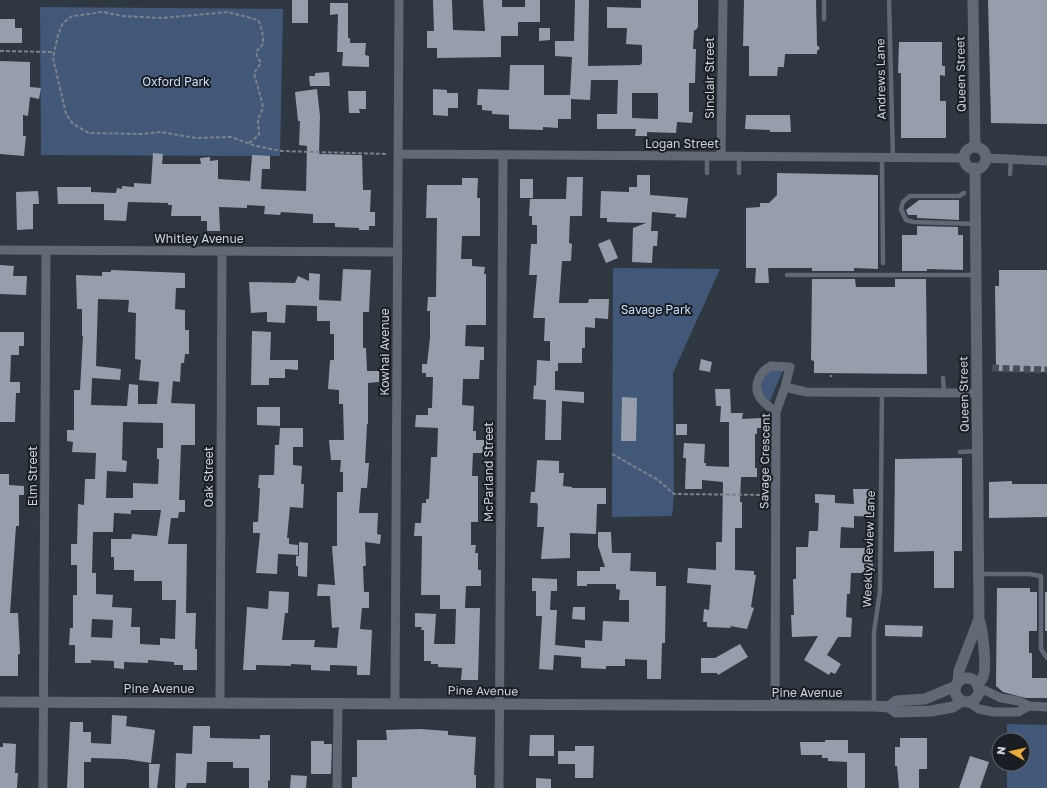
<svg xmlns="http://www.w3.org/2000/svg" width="1047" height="788" font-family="'Golos Text',sans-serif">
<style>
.green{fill:#415879}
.building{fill:#959eaa;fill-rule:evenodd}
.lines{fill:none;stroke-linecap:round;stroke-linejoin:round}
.pedestrian-tunnel{stroke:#474e58;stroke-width:7;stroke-dasharray:7 3.5;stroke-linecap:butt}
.path{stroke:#7b828a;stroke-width:2;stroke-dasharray:4 2;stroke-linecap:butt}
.service{stroke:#616975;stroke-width:4.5}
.minor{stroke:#616975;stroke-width:9}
.tertiary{stroke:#616975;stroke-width:11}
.labels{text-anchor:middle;stroke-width:4;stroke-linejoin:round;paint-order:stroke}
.street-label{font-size:12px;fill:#cdd2d9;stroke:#1a1e23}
.park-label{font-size:12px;fill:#c7dcfa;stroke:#1a1e23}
</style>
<rect width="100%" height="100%" fill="#2f3741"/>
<path class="green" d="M40,7L283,9L280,156L41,155Z
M613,268L720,269L673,373L674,494L672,516L612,517Z
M775,369L783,370L770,401C758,394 761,385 765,374Z
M1007,724L1047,725V788H1007V764H1023V740H1007Z"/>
<path class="building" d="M292,0H308V23H292Z
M433,0H452L453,30L485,31L483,0H502V7H525V0H540V22H518V36H501V57L437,58V48H427V31H434Z
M575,0H589L588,66L640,65L642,63V45L626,44L627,28H607V7L641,8V0H698V27L696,30H694L693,49H696L695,83H689V112H693L692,123L677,122L676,133L647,132V136H635L636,129H597V114H617L618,80H591L590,100L571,99V119H558V128L543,127V130L509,129V115L492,114V111L482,110V105H477L478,89L509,90L510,65H544V95H570L572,57L555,56V41H574ZM632,93H658V119L632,118Z
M744,0H816L817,45L820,48L817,51V54H785L784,67H778L777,76H749V46H743Z
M988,0H1047V124L991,123Z
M330,3H348V38H350V43H366L365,55L369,56V67L342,66L343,52H337L338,14L330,15Z
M0,19H15V28H22V43H0Z
M539,28H550V40L539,41Z
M899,42H942V66H945V76L940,75V101H946V138H901V73H898Z
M0,61L30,62V87L41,88L39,99L30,97L28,116L23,115V136H26L24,156L0,154Z
M329,72L330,86H310L309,76H315V73Z
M317,89L320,116L319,154L362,155L363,190H371L370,212H375V226H369V230H359V228L335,227V223H313V214L281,212L280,215L264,214L265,206L247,205V208L219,207L220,231H207V221H201V216H171L172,205H168V203L128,202L126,221L104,220V204H58L57,187H91V192L116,193L117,188L122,189V186L134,187V183L151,184L153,153L163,154L162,164H201L200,158L210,157V161L218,160V179L250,181L252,155L270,156V169H262L261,189L306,191L307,146L299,145L300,121H298L295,92Z
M433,89L447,90V93H458V108H448V116L433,115Z
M348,91H366V109H359L360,113H349Z
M746,115H790L791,132H770V130L745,129Z
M777,173L878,175V269L854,268V271H812V268H768L769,283H755L756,268H746V208L760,207V203H769L777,195Z
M637,175H650V195L688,198L686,218L675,217L676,214L652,212L651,231H658L657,246H653L652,263L632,262L633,228L646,223L607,222V218H600L601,191L629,192V187H637Z
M567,177H583L582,216H570L569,243L572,244L571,261H562L559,303H588L589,299H609L608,319L595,318V328L585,327V348H582V363H558V371H555V390L584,392V403L562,401L561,440H545L546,400L533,399L534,385L536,386L537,360L550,361V341H544L545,318H533L537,275H529L531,244H537V225H532V216H529L530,199H566Z
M462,178H478L477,198H480V236H462L461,259H472V266L485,267L484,274H486V325H466L465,346L484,347V360H480L479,379H463L462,405L474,406L473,431H476V440H485V453H473L472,476H478V522H471V545H476L475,553H478V570H481V586H466L465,608H480L478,680H461L462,668L438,667V664H431V661H424V630H421L422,627H415V613L436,614L434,644H455L456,609H440V595H421L422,536H414L415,523H421L422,503H426V499H429L431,457H437L438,428L415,427L416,415H428V408H432L433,377H426V373H422V364H427L430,338V311H427L428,297H436L437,218H426L427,185H462Z
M520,179H533V198H520Z
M38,191L39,204H33V229L17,230L16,192Z
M919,200H959V220L917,218V215H908L906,210Z
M917,226L958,227V235H963V270L927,269V271H902V235H917Z
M610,239L618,258L606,263L598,244Z
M0,265L14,266L13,276H27L26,295L0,294Z
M343,269L371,270L369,312H363V348H366L367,371H379V382L368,383V424H367L365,463H369L367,488H361L359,513H378L377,534L381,535L380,544L365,542L366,566H363L364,592H369V608H362L360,629L372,630L370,675H357V666L330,665V671L311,670V665L291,664V666L256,665V670H243L247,607L268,609L269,591L289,592L288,613H285L282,640H315L314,647L337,648L339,627L332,628L330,596H317L318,584L335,585L332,546H337V492H343V472H340L341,460H331L329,440H344L343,404H339V390L328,389L330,360H334V334H330V321H317V306L286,305L285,323L267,322V312L251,313L249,282L295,283L298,276L309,281V273L320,274L319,300L341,301Z
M111,270L185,273V288H176L175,309L185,310V330H189V354H185L184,363H181L180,382L173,381L171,403L195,404V445H181L179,500H185V512H179L178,518H171L168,544H187L186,613H196L195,649H197V670H183V665H174V662L148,660V663L124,662V669L114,668V661L91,660V663H75V645H69L70,628H73V595H77V565H71V544H77L78,504L84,505L85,479H95L96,453L72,452L73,442L67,441V430H74V390H80L83,336H82V309H77L76,275L102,276V272H111ZM98,299L129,300L128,312L136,313L135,359L141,360L139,380L159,382L157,404H138V385L129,384L127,406L91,405L92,378L120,380L121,369L96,366ZM123,422L163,423V448H157V459H159L158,484L133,483V498H106L107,471L126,472L127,461L122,460ZM131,510H161L157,536L132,534L131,539H111V557H114V570H134V581H162V600H176L175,639L160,638V645L140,644V627H131L132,608L112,607L113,595L96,594V573H92L93,532H113L114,513L131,514ZM92,619L113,620L112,638L91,637Z
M999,270H1047V372L996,371L995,286H999Z
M812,279H855L856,287H895V279H926L927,374L814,373V361L811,360Z
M252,331L271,332L270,360H298V370L285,369V378H269V385H251Z
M0,332H24V346H19V355H11L10,382H20V393H16L15,422H0Z
M701,359L712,362L710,372L699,370Z
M715,389H730L731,413H743L742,419L761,418V428H757V434H755V468H757V477H741L740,502H742V528H735V570L754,571V575H756L751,607L754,608L747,629L730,626L731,628L707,627V622H703L704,609L709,610L711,585L687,583L688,568L716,570V542H722L723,482L702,480V489H685L686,458H683L684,443L705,444L704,463H706V466L729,467V422H720L721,406H716Z
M622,397L637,398L636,441H621Z
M257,407H280V426L257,425Z
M676,424H687V435H676Z
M280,428H303V447H293V465L302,466L301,484H304L303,508L290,507L287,538H289V544L298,545V555L278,554L277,574L256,573L260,533H253V522H258L260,488H258L259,475H274L275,445H279Z
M962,458V551H954V588H934V551L894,552L895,459Z
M537,460L559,461V473H564L563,486L572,487V488H606V504H597L596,534L570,533V558L541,559L544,527H537L538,506L537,503H530L531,492H535Z
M0,474H9V485L24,486V495H19V526H16L10,613H18L20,654H18V676H0Z
M1012,481V484H1047V517L989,518V482Z
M853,489H875V517L854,516V528L841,527L840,548H870V557H873V573H851L850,594H847L846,617L852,618L851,637H838L827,655L841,664L835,674L831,672L829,675L804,660L818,636L792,637L791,615H794L793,579H796V547H808L809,531H818L819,503H815V494L835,495V503L854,504Z
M598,532H611L612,553H631L630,571L656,572V586H666L665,643H662L661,679H647V660L625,659V666H606V669L581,668V657L554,655L553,670L539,669L542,616H536V591H532V578L557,579V591H551L550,610H557L555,645L585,648V640L602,641L603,621L629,622V600H619L620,590L616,589V584H587V586H577V571H600V567H605L598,546Z
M299,542L308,543L307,577L298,576V566H296V556H299Z
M997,588H1030V592H1037V631H1029V653H1032V678H1047V698H1026L1003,692L996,686Z
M1045,592H1047V631H1045Z
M573,607H585V620L572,619Z
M885,625L923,626L922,637L885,636Z
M740,644L748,657L718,675L717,673H701V658H715Z
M112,715L127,716L126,726L155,730L151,763L125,759L91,758V762H84V788H67L70,722H83V732H91V743L111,744Z
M193,726H210V738L260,739V735H270V781L268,780V788H249V768H233V762H207L206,783H187L186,788H175L176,753L192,754Z
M420,729L448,731V735L476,737L474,775H476V788H352V777H357V740H387L386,730Z
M530,735H554V756H529Z
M900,738H927V769H919V788H899L897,766H895V747H900Z
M825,740H848V753H865V788H847V762L828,761V758H822V755H801L800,742H825Z
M311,741H324V744H332L331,774H311Z
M3,743L16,744L15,773H18L17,788H0V747H3Z
M575,746H594L593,778H575V764H558V751H575Z
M970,756L989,762L980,788H959Z
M149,764H160L157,788H149Z
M291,775L307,776L306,788H290Z
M536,778L551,779V788H536Z"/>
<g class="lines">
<path class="pedestrian-tunnel" d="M992,368L1047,370"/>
<path class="path" d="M0,51L54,52
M249,143L259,135L258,119L263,108L262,102L254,73L261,63C252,47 258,54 263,43C264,38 261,24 258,20L228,12L162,18L123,16L103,12L72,16L63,23L58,35L53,58L66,114L73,124L89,133L141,134L161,132L196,138L231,137L256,146L281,151L388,154
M831,375V377
M612,454L658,480L674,494L767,495"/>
<path class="service" d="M824,0V19
M889,0L893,158
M739,156V173
M882,158L883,263
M707,173V156
M1010,174L1011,159
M964,193L959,196H910L903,202L901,209L906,220L914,222L976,224
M787,275H976
M943,378L944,392
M960,452L978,451
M979,574H1029L1041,576V649L1047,658
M874,706V632L880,591L882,392"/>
<path class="minor" d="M399,154L964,158
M721,156L723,0
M986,158L1047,161
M0,250L398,252
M776,412C771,408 765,404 761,399C752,387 759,372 771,366L790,367L785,387
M978,687L1001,698L1019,701L1029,706
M968,702L979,709L994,712H1018L1029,706L1047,707
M220,703L222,251
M395,703L399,0
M775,706L776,412L785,387L806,392L977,393
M43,788L46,250
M337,788L338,703
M499,788L503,155"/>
<path class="tertiary" d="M973,0L975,147
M964 158a11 11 0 1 1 22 0a11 11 0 1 1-22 0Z
M975,168L979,619C983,630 987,668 983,677C982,680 979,683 977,685
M955 690a12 12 0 1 1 24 0a12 12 0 1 1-24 0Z
M958,682L959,671L979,619
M0,702L874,706L889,707L896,712L931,711L953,707L962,701
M889,707L896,701L925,699L956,686"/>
</g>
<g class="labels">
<g class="street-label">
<text transform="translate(961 74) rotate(-91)" y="4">Queen Street</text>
<text transform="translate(710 78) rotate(-90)" y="4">Sinclair Street</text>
<text transform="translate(881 79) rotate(-91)" y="4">Andrews Lane</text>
<text x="682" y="148">Logan Street</text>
<text x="199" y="243">Whitley Avenue</text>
<text transform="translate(385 352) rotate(-90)" y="4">Kowhai Avenue</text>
<text transform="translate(964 394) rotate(-91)" y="4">Queen Street</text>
<text transform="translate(765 461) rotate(-89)" y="4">Savage Crescent</text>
<text transform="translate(489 472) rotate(-90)" y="4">McParland Street</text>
<text transform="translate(33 476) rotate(-90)" y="4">Elm Street</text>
<text transform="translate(209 477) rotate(-90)" y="4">Oak Street</text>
<text transform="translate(869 549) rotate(-88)" y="4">Weekly Review Lane</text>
<text x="159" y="693">Pine Avenue</text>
<text transform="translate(483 691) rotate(1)" y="4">Pine Avenue</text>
<text x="807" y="697">Pine Avenue</text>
</g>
<g class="park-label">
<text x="176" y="86">Oxford Park</text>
<text x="656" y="314">Savage Park</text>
</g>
</g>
<g transform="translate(1011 752) rotate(278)"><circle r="19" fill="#1a1e23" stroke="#62666c"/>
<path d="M0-3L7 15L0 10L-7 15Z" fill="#ebaa39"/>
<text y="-6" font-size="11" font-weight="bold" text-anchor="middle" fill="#cdd2d9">N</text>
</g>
</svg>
